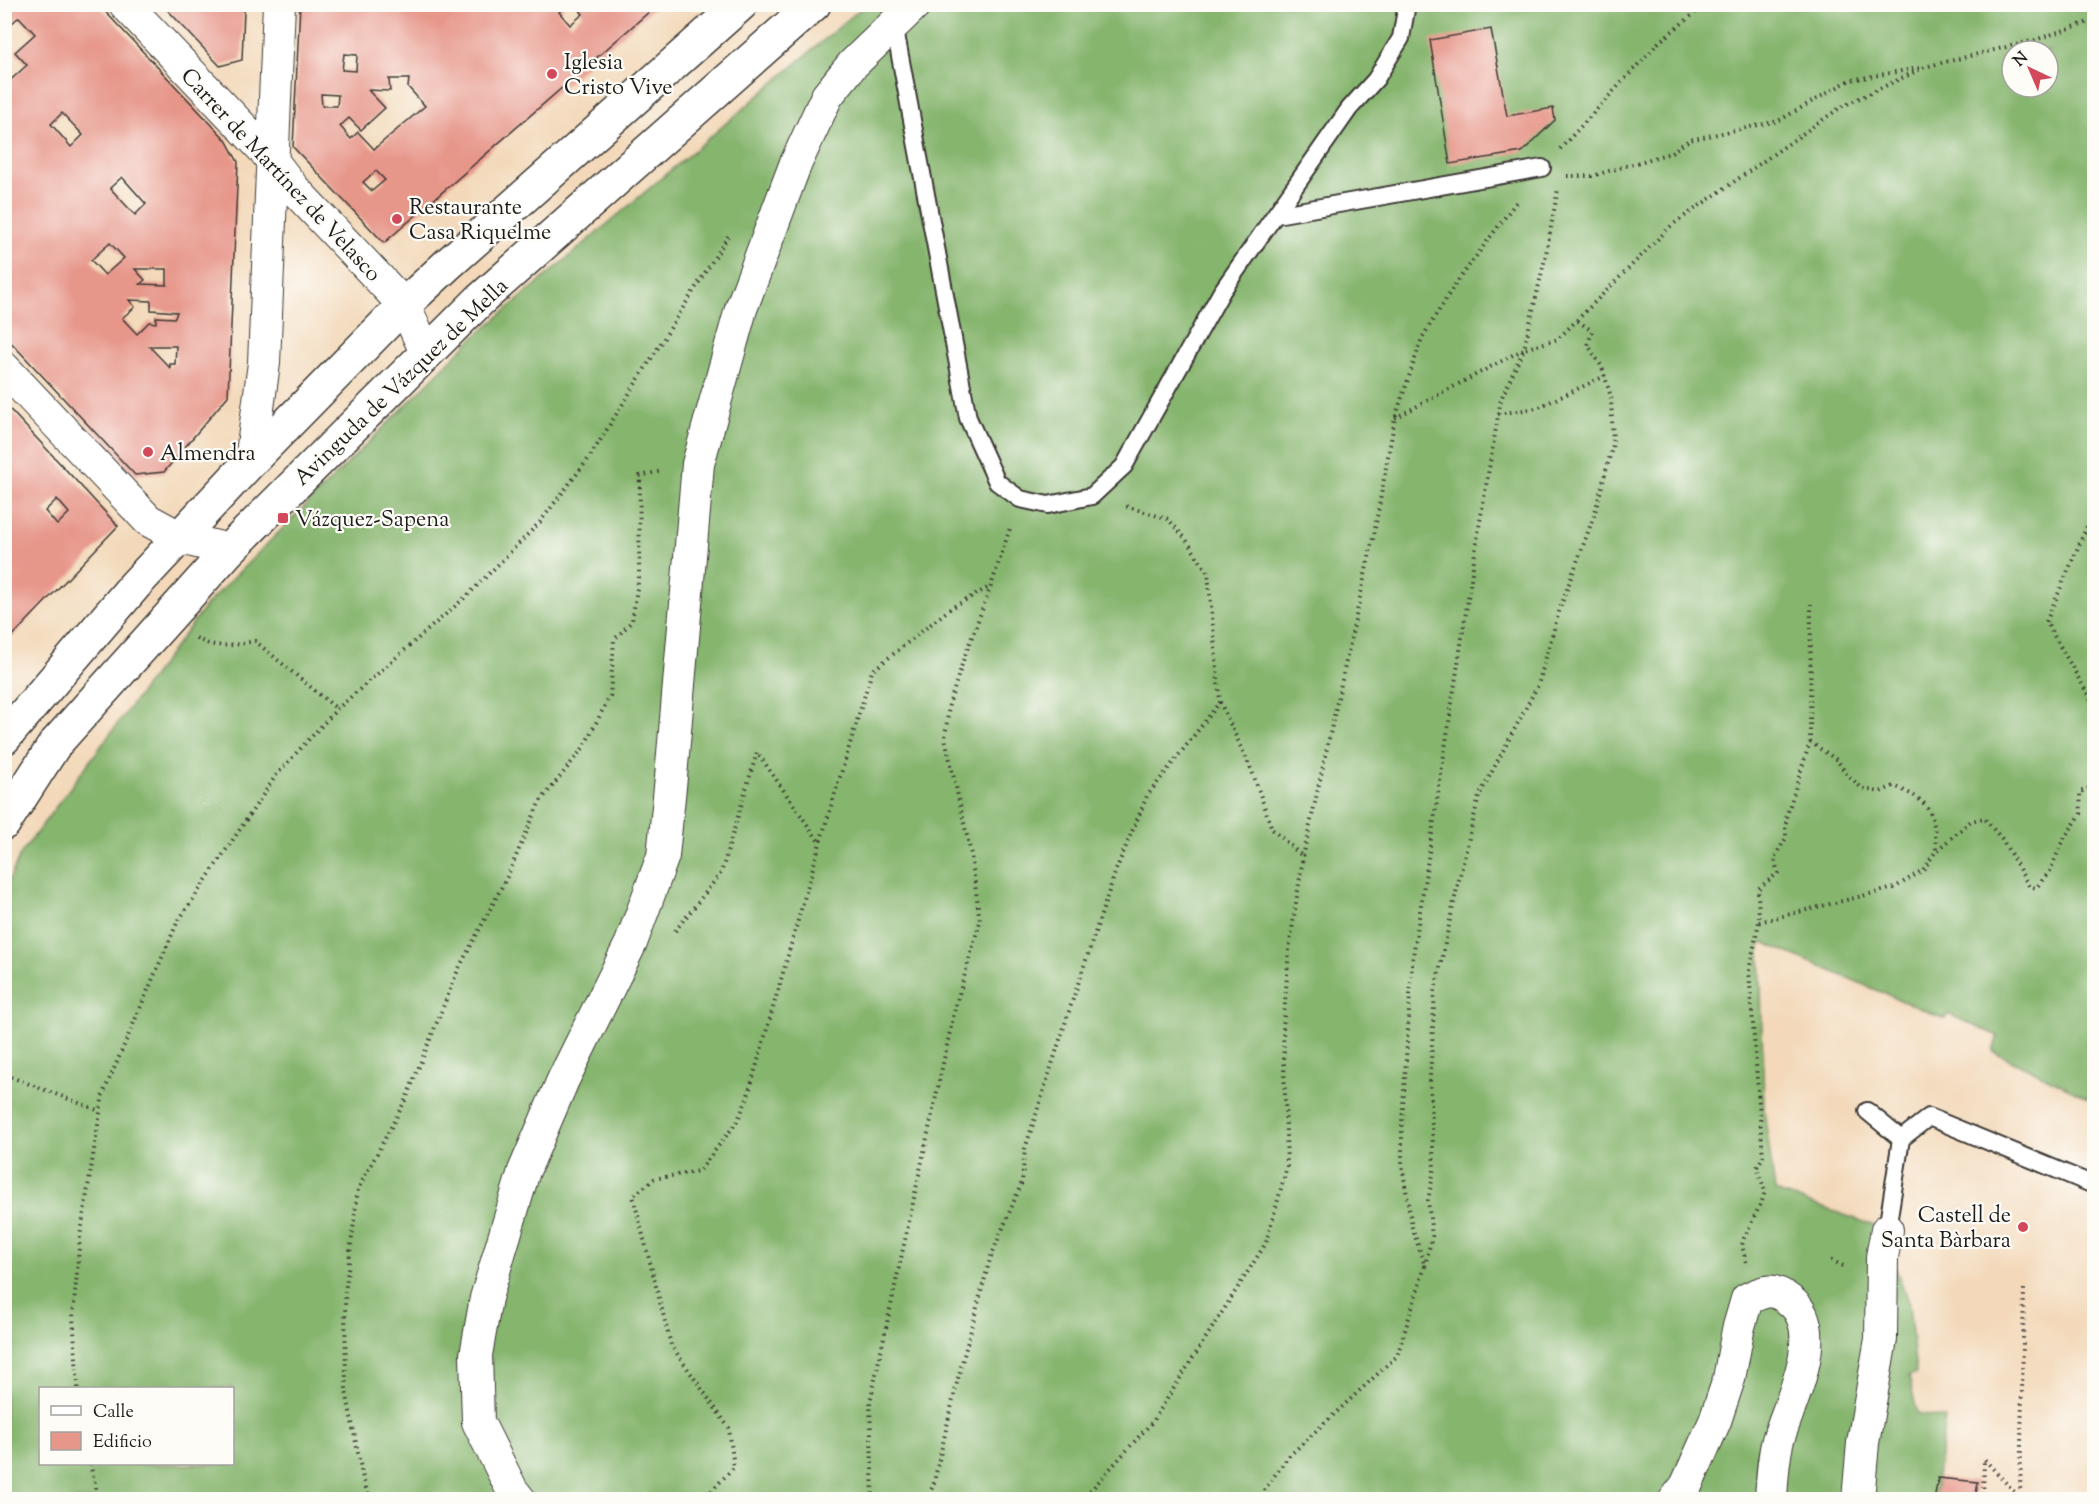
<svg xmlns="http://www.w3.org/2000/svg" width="2099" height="1504" font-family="'Sorts Mill Goudy',serif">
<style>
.forest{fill:#86b56e;stroke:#516845;stroke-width:1.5;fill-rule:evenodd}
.building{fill:#e7968a;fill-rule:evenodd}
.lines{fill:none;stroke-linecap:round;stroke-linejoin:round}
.service-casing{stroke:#3c3834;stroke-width:20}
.minor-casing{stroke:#3c3834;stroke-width:34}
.primary-casing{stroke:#3c3834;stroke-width:36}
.path{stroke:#3c3834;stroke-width:4;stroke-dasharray:1.5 4.5;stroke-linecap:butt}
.service{stroke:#fff;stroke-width:16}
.minor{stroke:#fff;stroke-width:32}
.primary{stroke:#fff;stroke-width:33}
.poi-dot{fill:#d1495b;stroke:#fdfcf7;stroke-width:2}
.labels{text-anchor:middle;stroke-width:4.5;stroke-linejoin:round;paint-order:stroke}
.poi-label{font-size:22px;fill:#1c1c1c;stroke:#fdfcf7;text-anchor:start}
.street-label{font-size:22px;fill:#1c1c1c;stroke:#fdfcf7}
</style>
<rect width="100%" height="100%" fill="#fdfcf7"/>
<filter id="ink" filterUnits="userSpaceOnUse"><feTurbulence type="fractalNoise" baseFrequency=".0167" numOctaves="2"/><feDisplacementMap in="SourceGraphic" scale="12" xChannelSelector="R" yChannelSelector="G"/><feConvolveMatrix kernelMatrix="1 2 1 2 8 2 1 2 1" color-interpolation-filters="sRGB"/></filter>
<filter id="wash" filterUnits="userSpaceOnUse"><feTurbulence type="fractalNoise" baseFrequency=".008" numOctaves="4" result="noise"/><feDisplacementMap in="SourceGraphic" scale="24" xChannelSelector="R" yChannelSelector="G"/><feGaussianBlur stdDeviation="1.35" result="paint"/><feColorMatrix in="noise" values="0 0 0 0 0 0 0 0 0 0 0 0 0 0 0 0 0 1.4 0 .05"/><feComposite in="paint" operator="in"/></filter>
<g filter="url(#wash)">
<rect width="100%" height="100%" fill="#f3d9ba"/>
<path class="forest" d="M865,5H2094V1101L1993,1051L1998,1036L1948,1014L1945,1019L1765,943L1760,945L1764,1109L1775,1191L1896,1233L1893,1261L1909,1305L1916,1373L1909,1376L1917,1413L1945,1418L1934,1499L5,1500L4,892L20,855L206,605L471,340ZM2012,51H2048V87H2012ZM40,1388H232V1464H40Z"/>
<g id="blocks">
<path class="building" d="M4,4H98L226,140L238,162L228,396L164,472L135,475L4,335V143L12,135L4,127V86L27,65L15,52L35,34L19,17L4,30ZM62,113L83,135L71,147L51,124ZM122,177L146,204L135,215L110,188ZM110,243L124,258L105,275L91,260ZM135,269H167V285L140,284L145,280ZM129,300L151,301V310L177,312L175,318L156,317V323L149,322L137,334L122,318L135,307ZM149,346H176L175,364H170V368Z
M162,4H239L244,10L242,60L220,66Z
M300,4H567L559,12L570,25L583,14L575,4H658L384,243L293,147ZM344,54L357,55L356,71L342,70ZM389,79H409L408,87L425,106L374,149L358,132L351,139L340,126L349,118L361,130L385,108L368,90L390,91ZM321,94L338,95L337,106H322ZM376,171L385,180L372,191L363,182Z
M1491,29L1507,116L1553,108L1555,120L1522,152L1450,164L1430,40Z
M4,403L118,526L4,645ZM57,499L69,513L57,525L45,511Z
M1938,1478L1978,1482L1975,1500H1934Z"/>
</g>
</g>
<g filter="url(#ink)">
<use href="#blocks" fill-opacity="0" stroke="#3c3834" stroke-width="1.5"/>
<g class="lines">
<defs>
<path id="service" d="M894,24L968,418L997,482L1020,499L1048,505L1092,496L1124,466L1222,291L1349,109L1376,79L1401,38L1407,4
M1276,215L1542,168
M1867,1111L1901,1139
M1887,1230L1901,1139L1929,1117L2094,1185"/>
<path id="minor" d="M125,4L264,150L294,189L404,305L426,352
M4,368L148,520L181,538L229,550
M251,461L264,363L279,4
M520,1500L512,1490L478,1422L476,1355L486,1298L524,1171L563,1080L631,943L663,856L671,777L698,464L741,309L795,165L827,96L852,65L915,4
M1675,1500L1686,1486L1715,1421L1729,1379L1738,1330L1747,1299C1765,1291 1772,1287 1789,1300C1829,1329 1789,1403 1778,1440C1773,1459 1772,1480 1771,1500
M1858,1500L1863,1443L1881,1339L1882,1257L1887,1230"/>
<path id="primary" d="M4,738L135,585L251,461L404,305L447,265L741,4
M4,823L55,744L229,550L480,300L814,4"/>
</defs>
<use href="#service" class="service-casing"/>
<use href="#minor" class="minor-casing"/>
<use href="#primary" class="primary-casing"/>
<path class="path" d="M1560,149L1659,42L1706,4
M1567,176H1592L1670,153L1689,140L1778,121L1850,80L1919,68
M1498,414L1537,408L1605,376
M1395,418L1524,349L1546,254L1558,189
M2094,510L2046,622L2094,705
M196,638C216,650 234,645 255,641L337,709
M1220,702L1252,771L1272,829L1303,857
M1810,742L1837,760L1848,776L1863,789L1880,792L1894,786C1932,802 1934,811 1936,850
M1759,922L1894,888L1923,870L1936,851L1971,821L1984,818L2002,839L2029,886L2036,888L2050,871L2063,840L2081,814L2080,792L2094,786
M675,931L721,873L757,752L820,843
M4,1067L11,1077L100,1111
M1831,1260L1847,1268
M1746,1262L1742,1245L1744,1238L1762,1201L1765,1191L1757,1167L1763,1157L1749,971L1759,922L1758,889L1778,873L1774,858L1786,838V818L1810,742L1811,604
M1425,1266L1432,1236L1428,1200L1434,1170L1430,1079L1435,990L1457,888L1479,796L1538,685L1560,608L1594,516L1613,444L1611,397L1602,367L1588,345L1592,331L1578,321
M78,1388L73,1317L80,1237L103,1094L177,923L277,774L337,709L469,594L540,522L589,458L728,236
M90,1464L99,1500
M370,1500L363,1479L346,1391L345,1293L358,1189L406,1099L458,970L507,877L539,803L583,748L610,696L614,640L632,621L639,576L640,476L662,471
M703,1500L734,1467L729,1428L671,1345L633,1196L654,1179L699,1171L737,1122L747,1099L820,843L872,671L951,608L991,586
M873,1500L870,1402L955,1008L980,922L971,854L945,738L949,705L964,658L991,586L1011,525
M926,1500L933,1486L959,1374L990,1259L1022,1182L1025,1149L1071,1005L1116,870L1147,796L1220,702L1208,573L1185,538L1168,519L1122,505
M1082,1500L1153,1421L1266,1243L1287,1167L1283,1029L1289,949L1303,857L1374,534L1395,418L1422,338L1454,286L1517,201
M1257,1500L1288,1457L1397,1356L1425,1266L1412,1227L1402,1165V1123L1412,963L1479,527L1501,399L1524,349L1558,339L1672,225L1841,107L1925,67L2035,40L2094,20
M1983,1500L1984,1459L2019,1497
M2022,1500L2020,1497L2024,1288"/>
<use href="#service" class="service"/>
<use href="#minor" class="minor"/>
<use href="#primary" class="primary"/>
</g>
</g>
<g class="poi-dot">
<circle cx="552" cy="74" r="6"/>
<circle cx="397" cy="219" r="6"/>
<circle cx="148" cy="452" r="6"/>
<rect x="277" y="512" width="12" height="12" rx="3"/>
<circle cx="2023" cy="1227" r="6"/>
</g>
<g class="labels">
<g class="poi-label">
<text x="564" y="69">Iglesia<tspan x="564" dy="25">Cristo Vive</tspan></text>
<text x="409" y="214">Restaurante<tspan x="409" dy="25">Casa Riquelme</tspan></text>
<text x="160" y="460">Almendra</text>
<text x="295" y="526">Vázquez-Sapena</text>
<text x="2011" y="1222" text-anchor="end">Castell de<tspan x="2011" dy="25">Santa Bàrbara</tspan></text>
</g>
<g class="street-label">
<text transform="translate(282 174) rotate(47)" y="8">Carrer de Martínez de Velasco</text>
<text transform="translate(400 381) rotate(-44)" y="8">Avinguda de Vázquez de Mella</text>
</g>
</g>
<rect width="2099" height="1504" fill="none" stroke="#fdfcf7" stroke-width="24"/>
<rect x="39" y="1387" width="195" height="78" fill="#fdfcf7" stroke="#a3a29f" stroke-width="1.5"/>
<rect x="51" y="1406" width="30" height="9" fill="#ffffff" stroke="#a3a29f" stroke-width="1.5"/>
<text x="93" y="1417" font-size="18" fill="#1c1c1c">Calle</text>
<rect x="51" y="1432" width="30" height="18" fill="#e7968a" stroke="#a3a29f" stroke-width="1.5"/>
<text x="93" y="1447" font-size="18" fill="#1c1c1c">Edificio</text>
<g transform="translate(2030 69) rotate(316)"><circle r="28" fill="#fdfcf7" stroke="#a3a29f" stroke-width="1.5"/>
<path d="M0-4.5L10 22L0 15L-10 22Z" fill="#d1495b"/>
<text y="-9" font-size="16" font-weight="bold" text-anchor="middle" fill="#1c1c1c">N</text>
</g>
</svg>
